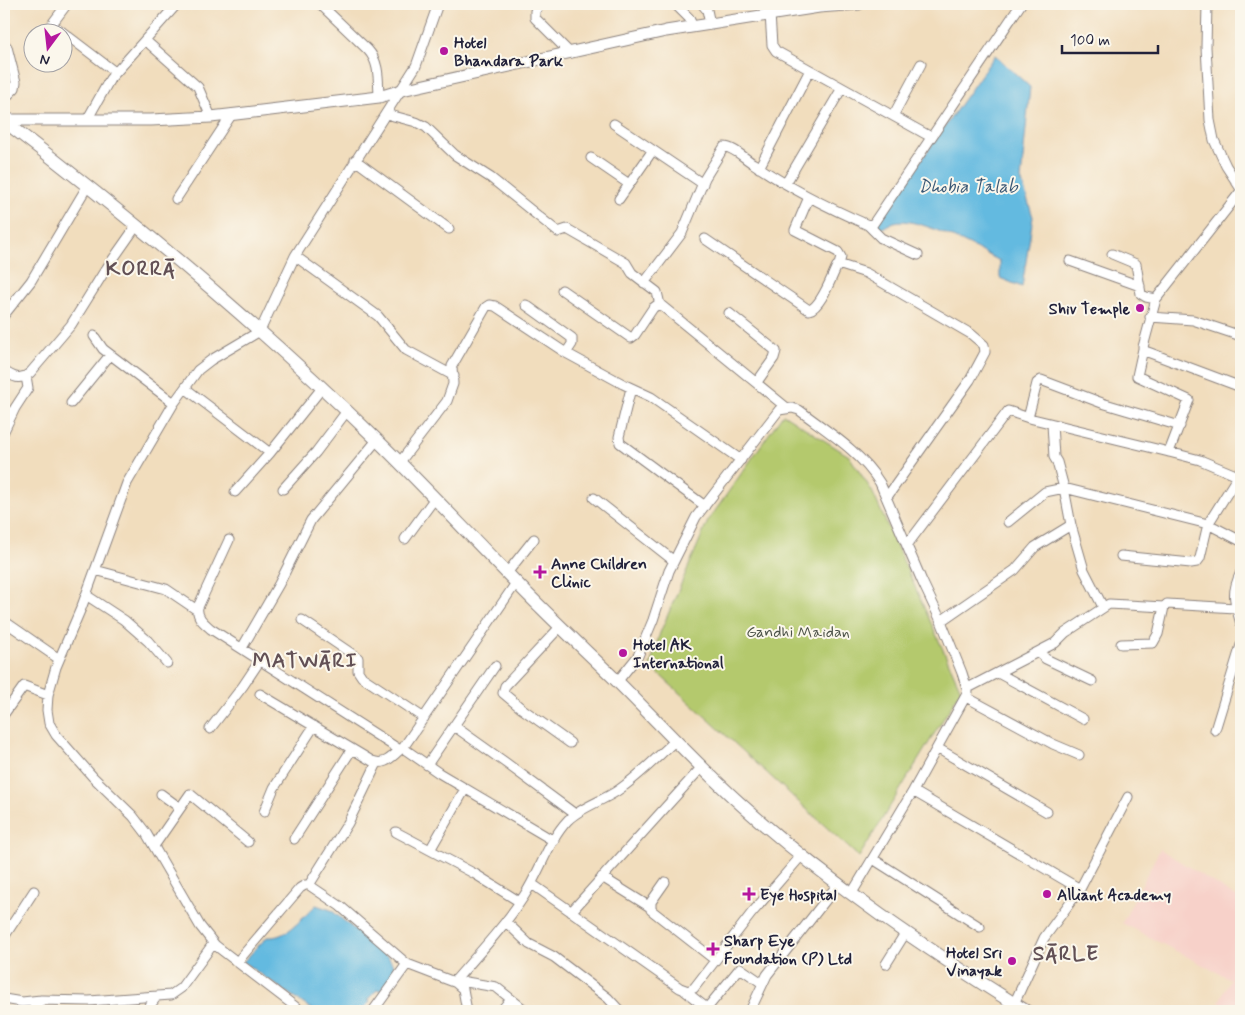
<svg xmlns="http://www.w3.org/2000/svg" width="1245" height="1015" font-family="Mynerve,sans-serif">
<style>
.built{fill:#f7d1c9}
.green{fill:#b4c96d;stroke:#6b7654}
.water{fill:#64bae0;stroke:#436e8e}
.lines{fill:none;stroke-linecap:round;stroke-linejoin:round}
.minor-casing{stroke:#8a807c;stroke-width:11}
.major-casing{stroke:#8a807c;stroke-width:13}
.highway-casing{stroke:#8a807c;stroke-width:14}
.minor{stroke:#fff;stroke-width:9}
.major{stroke:#fff;stroke-width:11}
.highway{stroke:#fff;stroke-width:12}
.poi-dot{fill:#b5179e;stroke:#fbf7ec;stroke-width:2}
.labels{text-anchor:middle;stroke-width:4;stroke-linejoin:round;paint-order:stroke}
.poi-label{font-size:16px;font-weight:bold;fill:#22223b;stroke:#fbf7ec;text-anchor:start}
.park-label{font-size:16px;fill:#4e544a;stroke:#fbf7ec}
.water-label{font-size:18px;font-style:italic;fill:#395775;stroke:#fbf7ec}
.district-label{font-size:21px;font-weight:bold;letter-spacing:1px;fill:#625055;stroke:#fbf7ec}
</style>
<rect width="100%" height="100%" fill="#fbf7ec"/>
<filter id="ink" filterUnits="userSpaceOnUse"><feTurbulence type="fractalNoise" baseFrequency=".02" numOctaves="2"/><feDisplacementMap in="SourceGraphic" scale="10" xChannelSelector="R" yChannelSelector="G"/><feConvolveMatrix kernelMatrix="1 2 1 2 8 2 1 2 1" color-interpolation-filters="sRGB"/></filter>
<filter id="wash" filterUnits="userSpaceOnUse"><feTurbulence type="fractalNoise" baseFrequency=".0096" numOctaves="4" result="noise"/><feDisplacementMap in="SourceGraphic" scale="20" xChannelSelector="R" yChannelSelector="G"/><feGaussianBlur stdDeviation="1.12" result="paint"/><feColorMatrix in="noise" values="0 0 0 0 0 0 0 0 0 0 0 0 0 0 0 0 0 1.4 0 .05"/><feComposite in="paint" operator="in"/></filter>
<g filter="url(#wash)">
<rect width="100%" height="100%" fill="#f1ddbd"/>
<path class="built" d="M1160,849L1241,900V1011H1235L1219,1002L1230,979L1122,923Z"/>
<path class="green" d="M783,414L849,456L872,491L961,690L859,857L650,666L660,633L708,521Z"/>
<path class="water" d="M995,55L1030,87L1021,179L1033,217L1022,287L1000,278V261C979,250 917,215 894,222C889,224 884,227 880,230L875,226Z
M316,905L331,910L389,958L396,971L380,991L378,989L368,999L370,1002L361,1011H314L243,962L267,937C287,939 302,918 316,905Z"/>
</g>
<g filter="url(#ink)">
<g class="lines">
<defs>
<path id="minor" d="M67,4L52,24L115,72
M320,4L368,50C380,63 378,80 379,97
M540,4L535,11V18L570,53
M675,4L689,18L693,27
M702,4L707,10L710,24
M1207,4L1206,47L1210,120L1214,140L1226,166L1241,189
M770,14L772,45L776,51L931,137
M145,40L198,87L211,117
M4,44L7,47L16,82L15,88L4,99
M386,114L416,122L426,127L455,155L491,178L558,232L567,229L626,263L632,273L657,292L660,305
M893,116L921,64
M87,120L110,79L177,4
M614,124L703,184
M591,158L629,184
M355,160L449,229
M759,168L810,70
M786,183L842,88
M1241,191L1156,299L1143,347L1145,351L1241,387
M809,197L795,230L838,252L841,257L839,265
M176,199L232,114
M619,199L653,150
M868,225L881,238L918,255
M705,239L809,310C821,307 831,278 837,266L841,265L866,273L971,334L984,345L985,352L970,380L887,497
M1112,254L1136,264L1141,294L1146,297L1156,299
M295,256L378,316L406,350L454,376
M1070,261L1140,286
M644,283L682,233L705,178L724,147C734,147 745,159 754,164C789,188 829,208 868,225L873,224L1021,4
M562,290L631,338L635,335L653,308L657,305L662,306L787,408
M526,305L572,338V344L566,353
M729,313L776,351L774,358L757,382
M4,315L31,281L88,185
M1150,317L1193,320L1241,336
M94,336L103,349L174,403
M1143,349L1137,376L1189,400L1169,452
M4,371C13,377 20,381 30,373L71,325L104,272L137,225
M185,388L270,453
M631,388L619,437L620,443L705,506
M71,403L110,355
M1028,418L1037,383L1041,380L1102,403L1180,426
M1052,424L1054,457L1057,462L1064,488L1071,525L1084,570L1103,607
M4,431L15,408L28,388L26,376
M400,462L447,401L453,384L452,366L486,307L489,305L495,306L566,353L623,384L651,397L741,460
M283,489L316,452L347,411
M235,492L270,453L322,388
M594,498L674,561
M1008,522L1045,492L1064,488L1208,524L1241,541
M405,539L435,498
M229,540L198,607C196,617 204,623 211,629L400,750L403,748L516,583
M907,545L1008,411L1029,418L1169,452L1200,460L1238,476
M1121,556L1191,563L1197,562L1200,558L1208,524L1238,476L1241,469
M95,570L166,589L197,610
M1241,572C1230,595 1235,602 1241,624
M507,573L534,539
M86,595L124,620L148,641L167,663
M302,620L358,658V671L362,677L424,718
M4,621L59,659
M941,621L1015,570L1035,547L1071,525
M560,627L505,686L503,693L521,708L570,743
M1121,644L1153,643L1158,634L1164,607L1167,604L1236,608
M242,648L279,584L311,520L377,440
M1038,652L1046,659L1092,681
M998,673L1083,719
M617,682L638,656L653,620L669,571L696,517L779,410L792,408L799,410C828,432 861,452 880,483L922,581L941,621L962,673L968,692L913,791L852,893
M968,688L1055,643L1065,633L1109,604L1164,607
M260,694L372,761C385,766 391,757 400,750
M966,697L1053,744L1079,755
M4,714L24,686L48,695
M454,726L506,763L575,814
M210,729L243,686L261,659
M1215,730L1241,645
M403,748L439,773L554,841
M937,748L1047,812
M427,765L495,666
M913,791L1080,889
M161,794L180,808
M264,812L274,788L314,726
M396,832L475,874L520,902
M294,839L352,749
M154,846L190,794L248,842
M430,850L465,789
M873,859L980,927
M602,877L650,907
M665,882L651,902V910L715,960
M532,884L680,988L688,991L694,988L751,914L802,855
M309,885L348,823L377,763
M571,912L701,768
M506,922L529,944L554,957L608,998L620,1011
M4,937L34,891
M237,962L300,888L305,885H309L340,906L407,964L454,982C478,954 504,927 524,896C540,872 548,841 568,820C580,808 602,801 617,791C638,777 656,758 675,741
M886,964L906,932
M456,983L463,989L467,1011
M460,985L466,982L496,987L526,1011
M685,991L704,1006L708,1007L740,968L762,983
M4,999L22,1002L41,1000L89,1001L171,995L181,988L213,944
M1014,1004L1044,938L1080,889L1128,797
M33,1011L41,1000
M146,1011L157,996
M301,1011L215,945L200,926L146,833L133,816L93,777L56,735L49,723L47,710L48,695L56,667L82,606L127,483L174,403L198,370L211,360L260,331L295,256L416,66L438,4
M373,1011L407,964
M501,1011L511,999
M750,1011L767,975L839,883"/>
<path id="major" d="M4,120H151L211,117L379,97L402,90L666,31L819,7L859,4"/>
<path id="highway" d="M4,121C134,220 260,326 377,440C421,483 463,528 506,572C542,610 581,646 618,682C660,724 700,768 744,807C830,884 928,950 1026,1011"/>
</defs>
<use href="#minor" class="minor-casing"/>
<use href="#major" class="major-casing"/>
<use href="#highway" class="highway-casing"/>
<use href="#minor" class="minor"/>
<use href="#major" class="major"/>
<use href="#highway" class="highway"/>
</g>
</g>
<g class="poi-dot">
<circle cx="444" cy="51" r="5"/>
<circle cx="1140" cy="308" r="5"/>
<path d="M537.5 564.5h5v5h5v5h-5v5h-5v-5h-5v-5h5z"/>
<circle cx="623" cy="653" r="5"/>
<path d="M746.5 886.5h5v5h5v5h-5v5h-5v-5h-5v-5h5z"/>
<circle cx="1047" cy="894" r="5"/>
<path d="M710.5 941.5h5v5h5v5h-5v5h-5v-5h-5v-5h5z"/>
<circle cx="1012" cy="961" r="5"/>
</g>
<g class="labels">
<g class="poi-label">
<text x="454" y="48">Hotel<tspan x="454" dy="18">Bhandara Park</tspan></text>
<text x="1130" y="314" text-anchor="end">Shiv Temple</text>
<text x="551" y="569">Anne Children<tspan x="551" dy="18">Clinic</tspan></text>
<text x="633" y="650">Hotel AK<tspan x="633" dy="18">International</tspan></text>
<text x="760" y="900">Eye Hospital</text>
<text x="1057" y="900">Alliant Academy</text>
<text x="724" y="946">Sharp Eye<tspan x="724" dy="18">Foundation (P) Ltd</tspan></text>
<text x="1002" y="958" text-anchor="end">Hotel Sri<tspan x="1002" dy="18">Vinayak</tspan></text>
</g>
<g class="park-label">
<text x="798" y="637">Gandhi Maidan</text>
</g>
<g class="water-label">
<text x="968" y="192">Dhobia Talab</text>
</g>
<g class="district-label">
<text x="141" y="275">KORRĀ</text>
<text x="305" y="667">MATWĀRI</text>
<text x="1066" y="960">SĀRLE</text>
</g>
</g>
<rect width="1245" height="1015" fill="none" stroke="#fbf7ec" stroke-width="20"/>
<g transform="translate(48 48) rotate(195)"><circle r="24" fill="#fbf7ec" stroke="#a4a2a5"/>
<path d="M0-4L9 19L0 12L-9 19Z" fill="#b5179e"/>
<text y="-8" font-size="14" font-weight="bold" text-anchor="middle" fill="#22223b">N</text>
</g>
<path d="M1062 45v8h96v-8" fill="none" stroke="#22223b" stroke-width="2.5"/>
<text x="1070" y="45" font-size="15" fill="#22223b" stroke="#fbf7ec" stroke-width="4" paint-order="stroke">100 m</text>
</svg>
